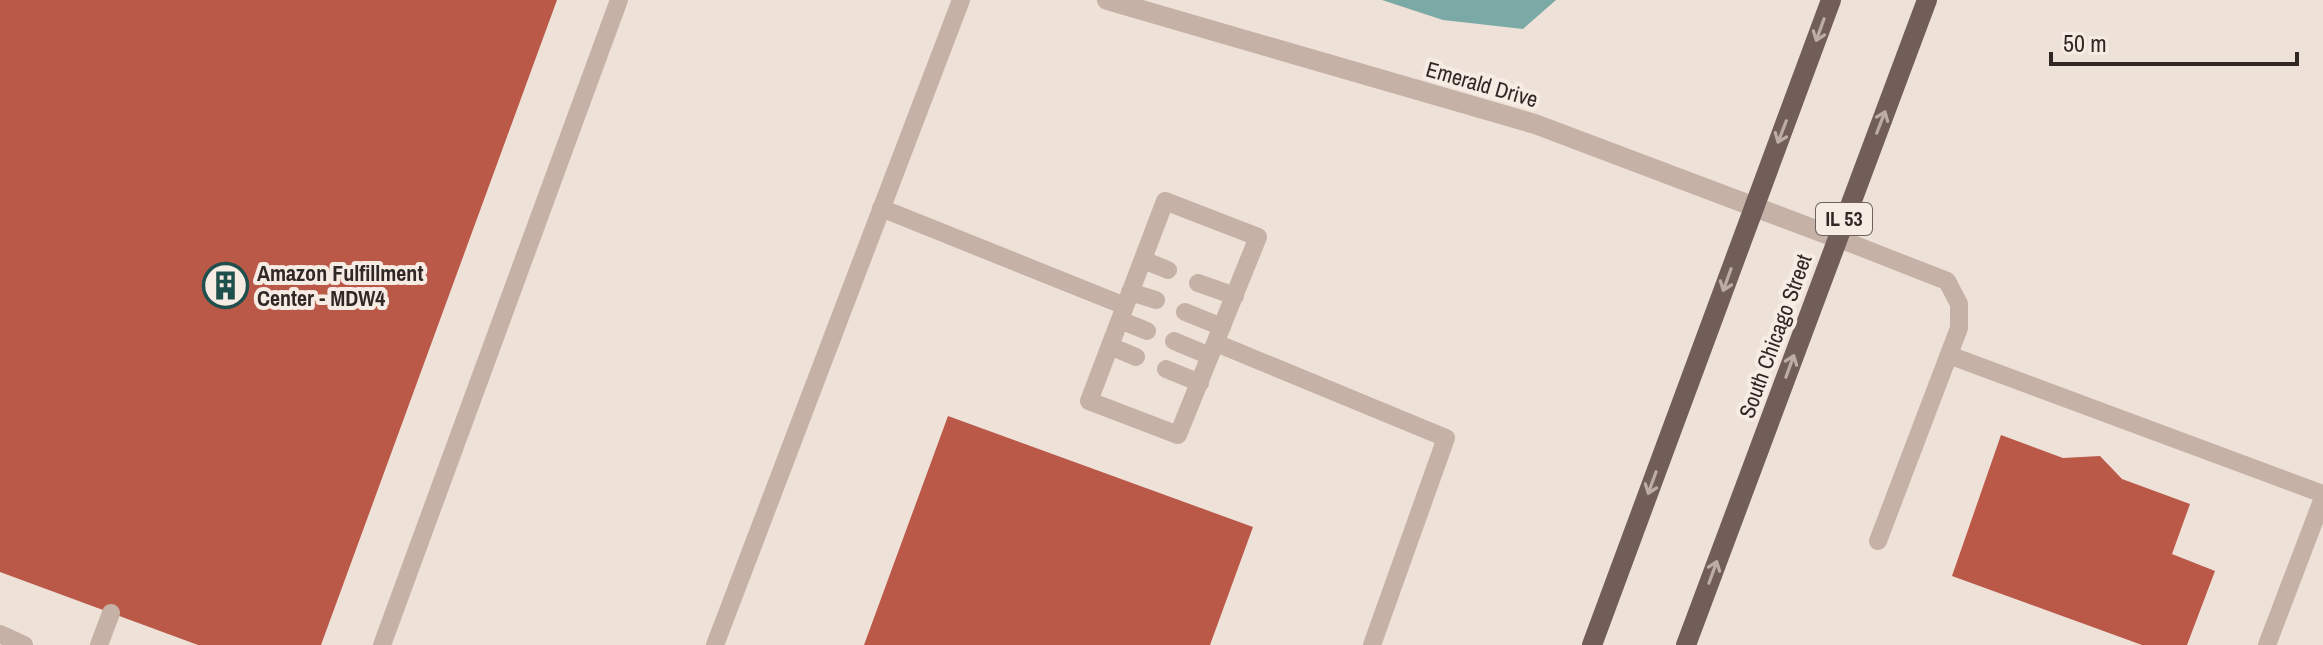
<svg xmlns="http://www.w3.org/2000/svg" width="2323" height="645" font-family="'Archivo Narrow',sans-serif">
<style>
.water{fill:#7aa9a6}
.building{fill:#bb5949}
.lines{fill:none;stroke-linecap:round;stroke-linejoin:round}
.lane{stroke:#c5b1a5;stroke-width:18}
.street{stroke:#c5b1a5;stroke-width:20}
.primary{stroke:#725e58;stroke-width:20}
.oneway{stroke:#bbaca5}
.labels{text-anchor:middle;stroke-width:8;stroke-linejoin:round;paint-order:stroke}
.shield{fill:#f7ece4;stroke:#6c635f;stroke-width:2}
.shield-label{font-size:20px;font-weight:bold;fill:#312826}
.street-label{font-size:22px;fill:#312826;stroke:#f7ece4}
.poi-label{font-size:22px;font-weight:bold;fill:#312826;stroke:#f7ece4;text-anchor:start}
</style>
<rect width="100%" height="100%" fill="#eee1d8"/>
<path class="water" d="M1382,0H1556L1523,29L1443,20Z"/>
<path class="building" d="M0,0H557L321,645H198L0,572Z
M948,416L1253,527L1210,645H864Z
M2001,435L2063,458L2100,456L2122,479L2190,504L2172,554L2215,571L2187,645H2142L1952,576Z"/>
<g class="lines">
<path class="lane" d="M1165,201L1258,237L1178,435L1089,401Z
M881,208L1125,306
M1837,238L1947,281L1959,304V328L1878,541
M1143,260L1168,270
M1198,283L1235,296
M1130,292L1156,300
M1185,312L1222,327
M1120,320L1147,331
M1174,341L1210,356
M1216,343L1446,438L1372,645
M1110,346L1136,357
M1949,355L2323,494
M1166,369L1200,383
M0,634L24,645
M99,645L111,613
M382,645L619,0
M715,645L961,0
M2267,645L2323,498"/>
<path class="street" d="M1107,0L1535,124L1837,238"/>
<path class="primary" d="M1592,645L1831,0
M1686,645L1927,0"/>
</g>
<defs><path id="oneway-shaft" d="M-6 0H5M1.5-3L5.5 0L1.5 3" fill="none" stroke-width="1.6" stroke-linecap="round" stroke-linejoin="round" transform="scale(2)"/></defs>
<g class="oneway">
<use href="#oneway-shaft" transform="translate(1820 30) rotate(110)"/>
<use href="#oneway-shaft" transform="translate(1881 122) rotate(-69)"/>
<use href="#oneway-shaft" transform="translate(1782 132) rotate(111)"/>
<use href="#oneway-shaft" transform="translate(1727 280) rotate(110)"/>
<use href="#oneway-shaft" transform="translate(1790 366) rotate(-70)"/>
<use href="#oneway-shaft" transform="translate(1652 483) rotate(110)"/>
<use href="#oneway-shaft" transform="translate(1713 572) rotate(-70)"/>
</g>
<defs>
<symbol id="building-ring" viewBox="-11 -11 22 22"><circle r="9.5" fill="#f7ece4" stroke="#1f4f4d" stroke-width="1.5"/><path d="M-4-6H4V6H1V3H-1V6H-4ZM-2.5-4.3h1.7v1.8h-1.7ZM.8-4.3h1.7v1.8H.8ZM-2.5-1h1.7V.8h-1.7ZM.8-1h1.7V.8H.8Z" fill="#1f4f4d"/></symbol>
</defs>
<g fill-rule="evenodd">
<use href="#building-ring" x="200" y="260" width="51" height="51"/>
</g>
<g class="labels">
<rect class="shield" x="1816" y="203" width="56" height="32" rx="6"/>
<g class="shield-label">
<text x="1844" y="226">IL 53</text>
</g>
<g class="street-label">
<text transform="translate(1482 84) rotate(16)" y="8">Emerald Drive</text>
<text transform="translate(1775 336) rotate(-70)" y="8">South Chicago Street</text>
</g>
<g class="poi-label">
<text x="257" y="281">Amazon Fulfillment<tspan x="257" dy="25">Center - MDW4</tspan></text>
</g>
</g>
<path d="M2051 52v12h246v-12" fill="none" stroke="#312826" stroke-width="4"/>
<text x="2063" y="52" font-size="24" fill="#312826" stroke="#f7ece4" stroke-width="6" paint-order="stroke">50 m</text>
</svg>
